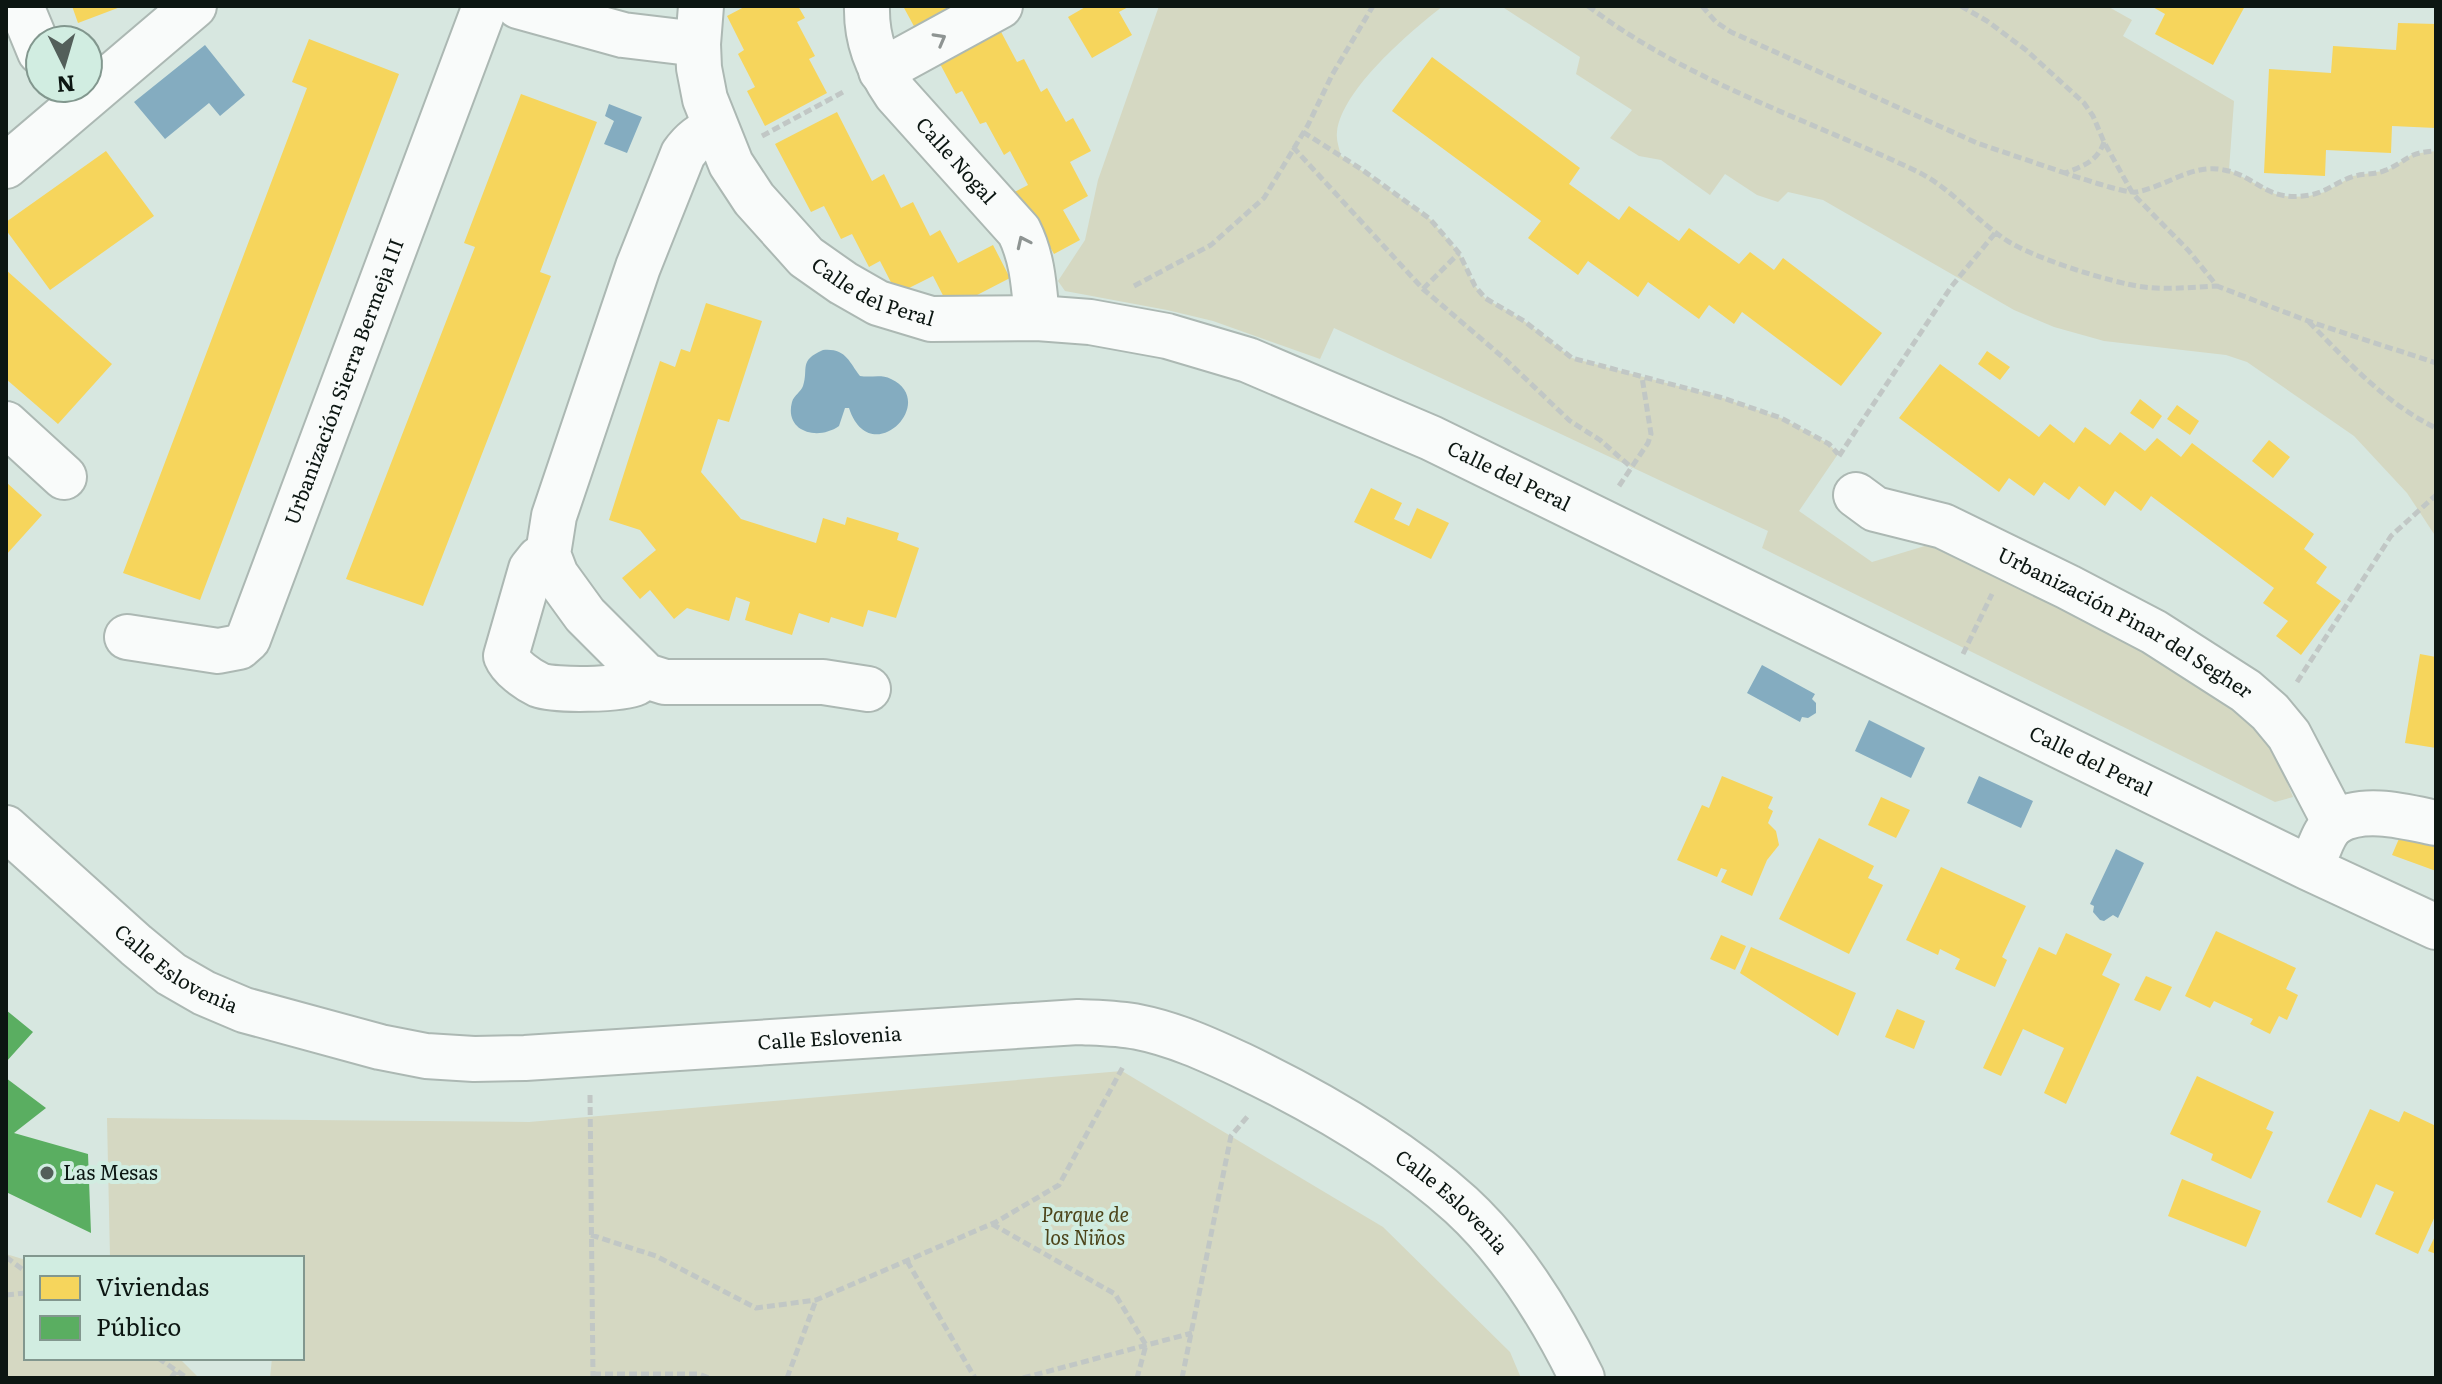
<svg xmlns="http://www.w3.org/2000/svg" width="2442" height="1384" font-family="Literata,serif">
<style>
.green{fill:#d5d8c2}
.water{fill:#84acc0}
.homes{fill:#f6d55c}
.public{fill:#5aae61}
.lines{fill:none;stroke-linecap:round;stroke-linejoin:round}
.minor-casing{stroke:#acb8b3;stroke-width:48}
.path{stroke:#c1c7c5;stroke-width:5;stroke-dasharray:8 4;stroke-linecap:butt}
.minor{stroke:#f9fbfa;stroke-width:44}
.oneway{stroke:#8e9492}
.poi-dot{fill:#535f5a;stroke:#d1ede1;stroke-width:3}
.labels{text-anchor:middle;stroke-width:8;stroke-linejoin:round;paint-order:stroke}
.street-label{font-size:20px;fill:#0c1612;stroke:#d1ede1}
.poi-label{font-size:20px;fill:#0c1612;stroke:#d1ede1;text-anchor:start}
.park-label{font-size:20px;font-style:italic;fill:#4c441a;stroke:#d1ede1}
</style>
<rect width="100%" height="100%" fill="#d7e7e0"/>
<path class="green" d="M1159,6H1443C1410,32 1342,89 1337,132C1336,140 1339,148 1341,156L1430,219L1459,253L1475,286L1485,298L1524,321L1572,358L1723,398L1781,418L1829,444L1838,454L1799,511L1872,562L1928,545C2001,580 2073,614 2143,652C2183,674 2229,698 2259,732C2276,751 2284,775 2293,797L2275,802L1762,548L1768,531L1334,328L1320,359L1213,321L1167,310L1065,291L1058,281L1085,240L1098,180Z
M1501,6H2107L2132,20L2123,36L2234,101L2229,170L2275,194L2291,197L2309,196L2325,192L2353,176L2388,170L2413,154L2436,151V537L2407,493L2354,436L2247,362L2226,355L2104,341L2054,327L2014,310L1823,200L1788,192L1778,202L1757,195L1725,174L1710,195L1661,160L1639,156L1610,138L1632,110L1576,74L1580,57Z
M1122,1071L1383,1227L1510,1352L1521,1378H270L272,1358H302V1258H110L107,1118L529,1122Z
M6,1254L26,1260V1358H179L199,1378H6Z"/>
<path class="water" d="M205,45L245,95L220,116L209,103L165,139L134,102Z
M609,104L642,117L627,153L604,144L614,121L605,116Z
M823,350C846,348 849,362 860,376C871,378 881,374 891,379C940,402 870,472 849,408H845L839,426C818,441 784,432 792,402C794,395 801,392 803,386C809,368 798,361 823,350Z
M1762,665L1815,694L1812,699L1816,703V713L1808,718L1802,717L1800,722L1747,693Z
M1869,720L1925,748L1911,778L1855,751Z
M1979,776L2033,801L2021,828L1967,803Z
M2116,849L2144,863L2118,918L2113,915L2104,921L2100,920L2093,912L2094,906L2090,904Z"/>
<path class="homes" d="M72,6H123L78,23Z
M746,6H798L805,18L797,22L815,56L809,59L827,93L765,126L747,91L755,87L738,54L744,50L727,16Z
M903,6H986L922,41Z
M1087,6H1130L1119,12L1132,35L1092,58L1068,17Z
M2151,6H2245L2213,65L2155,34L2165,14Z
M2398,23L2436,24V128L2392,126L2391,153L2326,150L2325,176L2264,173L2269,69L2331,73L2333,46L2396,50Z
M999,28L1017,62L1024,59L1041,92L1047,88L1066,122L1073,118L1091,151L1070,162L1088,196L1063,210L1080,240L1054,254L1037,224L1009,195L1028,185L1010,151L1004,155L986,122L980,124L962,91L956,94L938,60Z
M309,39L399,74L200,600L123,573L307,88L292,82Z
M1432,57L1580,168L1569,184L1619,220L1629,206L1679,241L1689,228L1739,264L1750,252L1774,270L1783,258L1882,333L1841,386L1742,312L1734,324L1709,305L1699,319L1648,282L1638,297L1588,261L1578,275L1528,238L1541,221L1392,111Z
M521,94L597,122L540,272L551,276L423,606L346,579L475,247L464,243Z
M837,112L872,181L884,174L901,208L913,202L930,236L940,230L958,263L993,245L1010,278L950,309L933,276L897,294L880,261L869,267L852,234L841,239L824,206L811,212L775,144Z
M106,151L154,216L50,290L6,230V222Z
M6,270L112,364L58,424L6,379Z
M706,303L762,321L729,422L718,419L701,472L741,519L816,543L823,518L845,525L847,517L899,533L897,540L919,548L896,618L868,610L863,627L831,617L829,623L799,613L792,635L745,620L750,602L736,597L729,621L687,608L674,619L650,590L640,599L622,578L656,550L640,530L609,520L660,361L675,367L681,349L690,352Z
M1987,351L2010,367L2000,380L1978,364Z
M1940,364L2039,437L2050,424L2074,443L2085,427L2110,445L2120,432L2145,451L2157,438L2181,457L2192,443L2314,534L2304,549L2327,567L2316,583L2341,601L2301,655L2276,636L2288,621L2263,603L2274,588L2151,496L2141,511L2115,491L2105,506L2079,486L2069,500L2044,482L2034,496L2009,478L1999,492L1899,418Z
M2140,399L2162,416L2153,429L2130,413Z
M2177,405L2199,421L2190,435L2167,419Z
M2269,440L2290,457L2273,478L2252,461Z
M6,482L42,515L6,555Z
M1371,488L1402,503L1394,519L1409,526L1417,508L1449,523L1431,559L1354,522Z
M2420,654L2436,657V748L2405,743Z
M1722,776L1773,797L1768,808L1773,811L1768,823L1776,831L1779,845L1767,860L1752,896L1721,882L1727,870L1721,868L1717,877L1677,860L1702,805L1709,808Z
M1881,797L1910,810L1896,838L1868,825Z
M2404,827L2436,839V871L2392,855Z
M1819,838L1874,866L1868,878L1883,885L1849,954L1779,919Z
M1941,867L2026,906L2002,957L2007,960L1995,987L1955,969L1960,959L1940,949L1938,955L1906,940Z
M2216,931L2296,968L2286,989L2298,995L2287,1020L2279,1016L2270,1034L2250,1024L2253,1019L2214,1001L2210,1008L2185,996Z
M2066,933L2112,954L2102,975L2120,984L2066,1104L2044,1093L2064,1048L2023,1029L2001,1076L1983,1068L2039,947L2056,955Z
M1721,935L1746,946L1735,970L1710,959Z
M1751,947L1856,993L1838,1036L1740,973Z
M2146,976L2172,987L2160,1011L2134,1000Z
M1897,1009L1925,1021L1914,1049L1885,1037Z
M2197,1076L2274,1112L2266,1129L2273,1132L2251,1179L2211,1160L2213,1154L2170,1134Z
M2370,1109L2399,1122L2404,1111L2436,1126V1214L2418,1254L2375,1234L2394,1192L2376,1184L2361,1218L2327,1202Z
M2182,1179L2261,1211L2246,1247L2168,1216Z
M2436,1234V1254L2428,1251Z"/>
<path class="public" d="M6,1010L33,1032L6,1062Z
M6,1078L46,1108L14,1133L88,1154L91,1233L6,1192Z"/>
<g class="lines">
<defs>
<g id="minor">
<path d="M21,6L40,52"/>
<path d="M518,6L623,35L698,44"/>
<path id="s1" d="M701,6L698,44L699,68L705,99L731,164L754,199L806,257L843,283L878,303L931,319L1037,318L1090,322L1167,336L1248,360L1431,438L2309,868L2436,927"/>
<path id="s2" d="M867,6C866,40 877,66 896,94L1019,231C1033,259 1034,288 1037,318"/>
<path d="M881,71L1000,6"/>
<path d="M715,129C701,134 692,141 683,154L638,267L554,516L548,554L556,575L585,615L646,676L665,682H823L868,689"/>
<path d="M6,166L194,6"/>
<path d="M6,424L64,477"/>
<path id="s3" d="M1856,495L1875,509L1943,526L2068,587L2154,632L2246,691L2270,712L2289,735L2335,823"/>
<path d="M548,554L539,559L531,569L506,656C511,668 527,679 539,685C555,691 621,690 636,683C639,681 642,678 646,676"/>
<path id="s4" d="M127,637L218,651L239,647L248,639L485,6"/>
<path id="s5" d="M6,828L136,945L171,974L204,993L244,1010L380,1047L426,1056L474,1059L525,1058L1078,1022C1098,1023 1118,1023 1138,1027C1174,1034 1209,1050 1241,1065C1318,1102 1397,1147 1461,1205C1512,1252 1551,1315 1582,1378"/>
<path d="M2319,848C2323,838 2327,828 2336,822C2364,805 2407,817 2436,823"/>
</g>
</defs>
<use href="#minor" class="minor-casing"/>
<path class="path" d="M1588,6C1687,81 1804,118 1914,170C1951,187 1973,218 2006,240C2033,258 2112,283 2144,287C2168,290 2193,287 2217,286
M1702,6L1716,22L1731,32L1977,143L2065,173
M1961,6L1987,21L2026,50L2084,103L2093,116L2104,142L2133,194L2188,250L2217,286L2308,321L2436,363
M1303,132L1361,169L1430,219L1459,253L1475,286L1485,298L1524,321L1572,358L1723,398L1781,418L1829,444L1838,454
M762,136L845,91
M2104,142C2097,162 2083,166 2065,173C2077,177 2127,194 2136,192C2166,187 2192,163 2224,170C2258,176 2265,203 2310,195C2327,192 2339,180 2355,176C2365,173 2376,175 2386,170C2408,161 2407,152 2436,151
M1293,147L1423,289L1506,360L1570,421L1600,440L1632,468
M1134,286L1211,245L1264,198L1308,125L1332,75L1373,6
M1423,289L1459,253
M2309,322C2348,362 2385,403 2436,428
M1839,456L1951,287L1996,232
M1619,486L1648,443L1651,434L1642,377
M1963,654L1992,594
M2297,682L2391,536L2436,495
M590,1095L593,1378
M992,1224L1115,1294L1146,1345L1137,1378
M591,1235L656,1256L756,1308L816,1300L996,1222L1059,1185L1124,1065
M6,1257L26,1272
M907,1261L975,1378
M6,1295L26,1293
M158,1358L187,1378
M593,1374H699L709,1378
M171,1378L177,1370
M787,1378L816,1300
M1023,1378L1192,1333
M1182,1378L1231,1136L1248,1116"/>
<use href="#minor" class="minor"/>
</g>
<defs><path id="oneway-chevron" d="M-2-3.5L2.5 0L-2 3.5" fill="none" stroke-width="1.6" stroke-linecap="round" stroke-linejoin="round" transform="scale(2)"/></defs>
<g class="oneway">
<use href="#oneway-chevron" transform="translate(940 39) rotate(-29)"/>
<use href="#oneway-chevron" transform="translate(1023 242) rotate(-115)"/>
</g>
<circle class="poi-dot" cx="47" cy="1173" r="8"/>
<g class="labels">
<g class="street-label">
<text dy="7" stroke="none"><textPath href="#s2" startOffset="184">Calle Nogal</textPath></text>
<text dy="7" stroke="none"><textPath href="#s1" startOffset="360">Calle del Peral</textPath></text>
<text dy="7" stroke="none"><textPath href="#s4" startOffset="400">Urbanización Sierra Bermeja III</textPath></text>
<text dy="7" stroke="none"><textPath href="#s1" startOffset="1032">Calle del Peral</textPath></text>
<text dy="7" stroke="none"><textPath href="#s3" startOffset="300">Urbanización Pinar del Segher</textPath></text>
<text dy="7" stroke="none"><textPath href="#s1" startOffset="1680">Calle del Peral</textPath></text>
<text dy="7" stroke="none"><textPath href="#s5" startOffset="222">Calle Eslovenia</textPath></text>
<text dy="7" stroke="none"><textPath href="#s5" startOffset="894">Calle Eslovenia</textPath></text>
<text dy="7" stroke="none"><textPath href="#s5" startOffset="1566">Calle Eslovenia</textPath></text>
</g>
<g class="poi-label">
<text x="63" y="1180">Las Mesas</text>
</g>
<g class="park-label">
<text x="1085" y="1222">Parque de<tspan x="1085" dy="23">los Niños</tspan></text>
</g>
</g>
<rect width="2442" height="1384" fill="none" stroke="#0c1612" stroke-width="16"/>
<rect x="24" y="1256" width="280" height="104" fill="#d1ede1" stroke="#82978e" stroke-width="2"/>
<rect x="40" y="1276" width="40" height="24" fill="#f6d55c" stroke="#82978e" stroke-width="2"/>
<text x="96" y="1296" font-size="24" fill="#0c1612">Viviendas</text>
<rect x="40" y="1316" width="40" height="24" fill="#5aae61" stroke="#82978e" stroke-width="2"/>
<text x="96" y="1336" font-size="24" fill="#0c1612">Público</text>
<g transform="translate(64 64) rotate(175)"><circle r="38" fill="#d1ede1" stroke="#82978e" stroke-width="2"/>
<path d="M0-6L14 30L0 20L-14 30Z" fill="#535f5a"/>
<text y="-12" font-size="22" font-weight="bold" text-anchor="middle" fill="#0c1612">N</text>
</g>
</svg>
